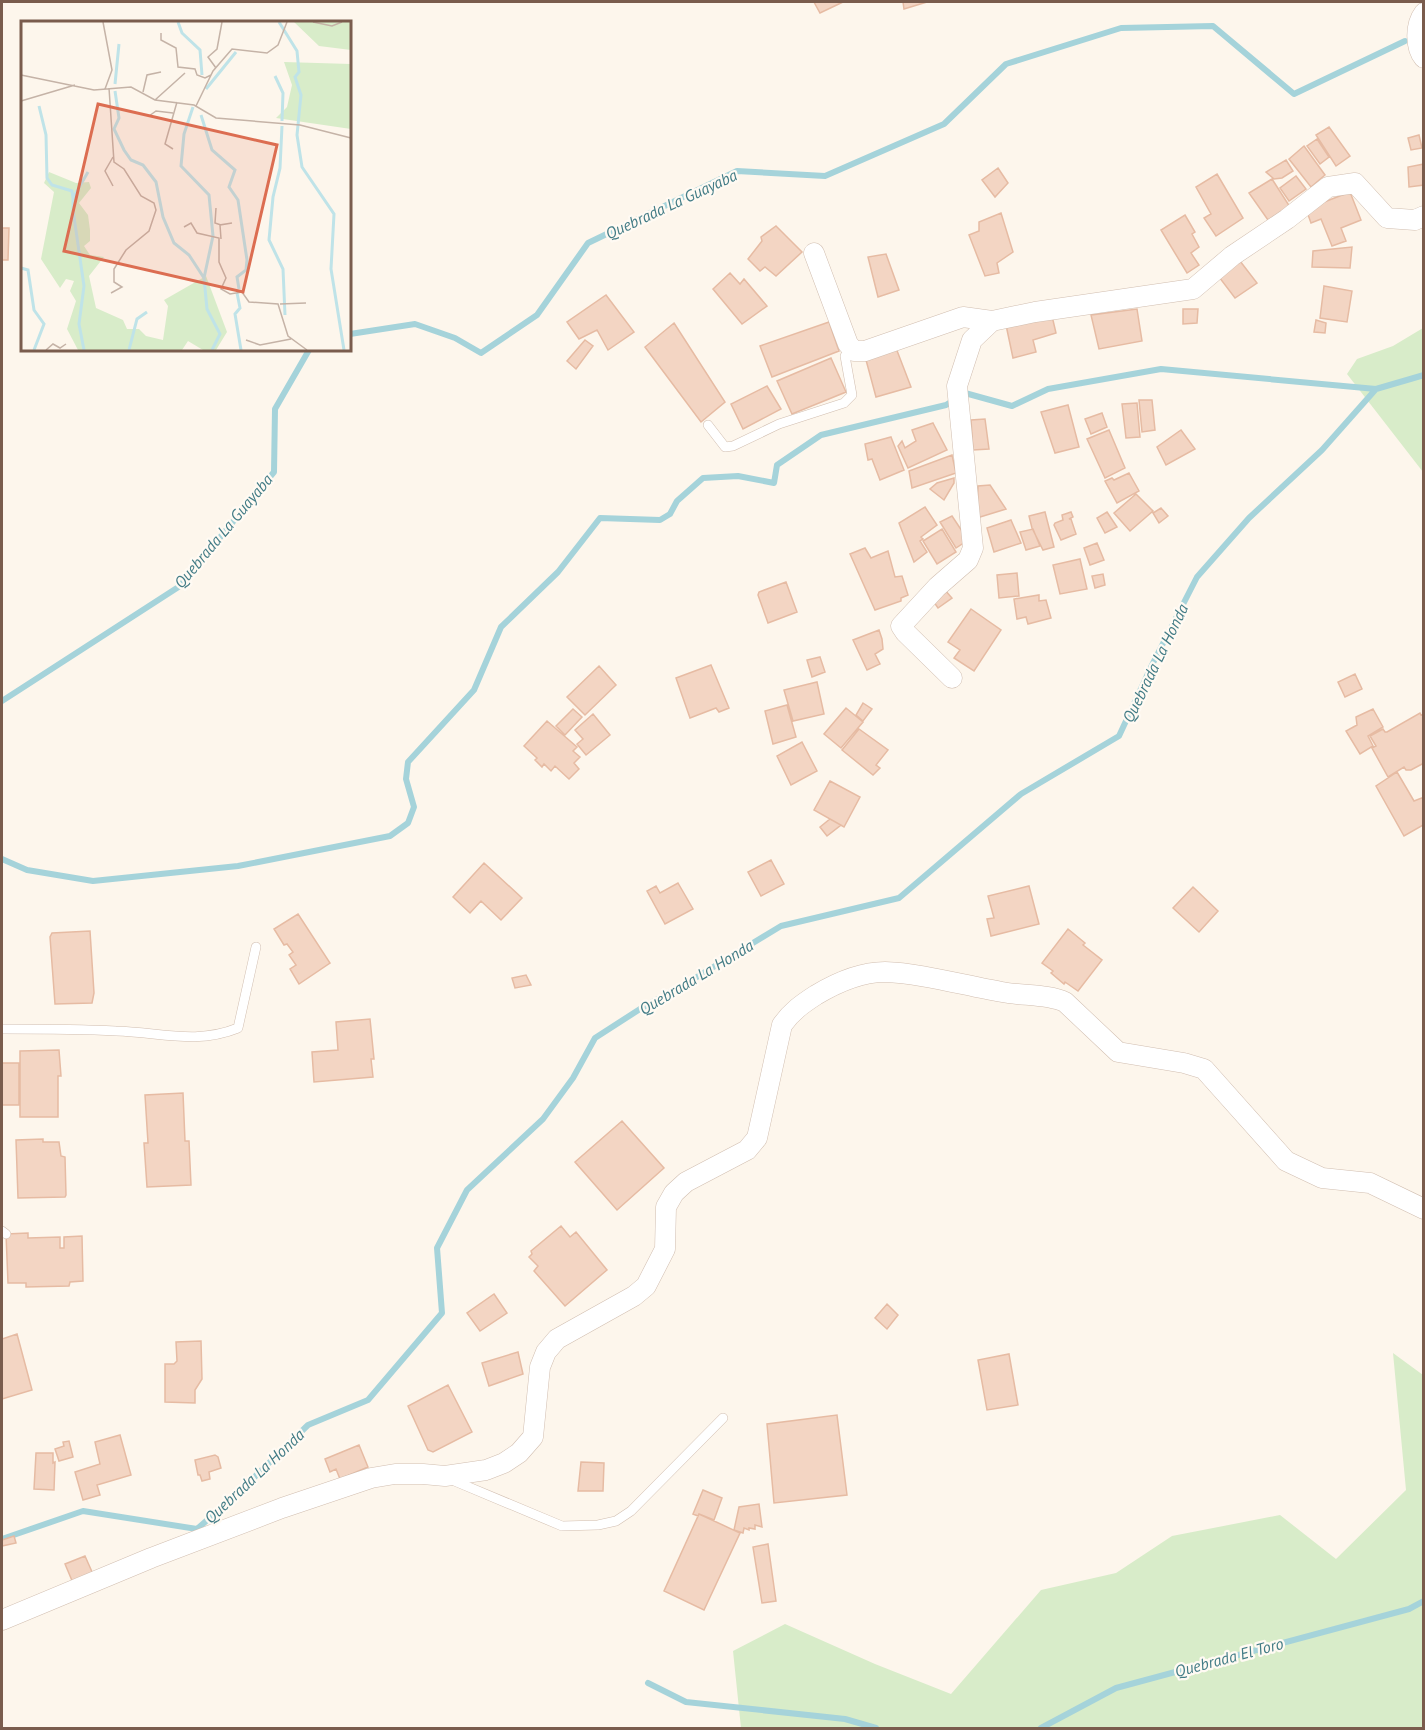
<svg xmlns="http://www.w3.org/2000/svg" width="1425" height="1730" font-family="'PT Sans',sans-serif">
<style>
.green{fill:#d8ecc9}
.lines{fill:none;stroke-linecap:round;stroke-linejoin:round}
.stream{stroke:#a5d3da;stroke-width:6}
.building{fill:#f3d5c3;stroke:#e6bba3;stroke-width:1.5}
.service-casing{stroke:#d1beb0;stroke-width:10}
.minor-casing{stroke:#d1beb0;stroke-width:21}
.service{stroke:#fff;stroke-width:9}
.minor{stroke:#fff;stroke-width:20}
.labels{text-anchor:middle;stroke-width:4.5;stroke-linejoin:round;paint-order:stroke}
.water-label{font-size:16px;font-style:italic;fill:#437c86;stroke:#fffaf3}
.inset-river{fill:none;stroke:#bfe3e8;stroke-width:3}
.inset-road{fill:none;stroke:#c5b3a7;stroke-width:1.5}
.view{fill:#dc6d51;fill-opacity:0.15;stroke:#dc6d51;stroke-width:3}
.inset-edge{fill:none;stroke:#7a5c4d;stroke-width:3}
</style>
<rect width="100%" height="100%" fill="#fdf6ec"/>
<path class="green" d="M1423,328V472L1347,374L1357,359L1393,346Z
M1393,1353L1423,1375V1728H741L733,1651L785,1624L875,1664L951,1694L1041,1590L1116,1573L1172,1536L1280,1515L1336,1559L1406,1490Z"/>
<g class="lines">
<path class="stream" d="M350,334L415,324L455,338L481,353L537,315L588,243L737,171L825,176L944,124L1006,64L1121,28L1213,26L1294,94L1405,41
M2,701L180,586L274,472L275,409L309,350
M2,859L27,870L93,881L238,866L390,836L408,823L414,807L406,779L408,762L474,690L501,627L558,572L600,518L660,520L670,514L677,501L703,478L738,476L774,483L777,465L821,435L946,405L965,393L1012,406L1048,389L1161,369L1376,389
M2,1539L83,1511L197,1529L236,1495L308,1425L368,1400L442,1313L437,1248L467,1190L543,1119L573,1078L595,1038L640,1009L687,983L781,926L899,898L1021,794L1119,736L1152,665L1197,577L1249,518L1322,450L1376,389L1424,375
M648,1683L686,1702L845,1719L876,1728
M1041,1728L1116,1688L1409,1609L1424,1601"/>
</g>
<path class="building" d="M814,2H843L820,13Z
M903,2H927L904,9Z
M1329,127L1350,156L1336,166L1316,135Z
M1419,135L1422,148L1411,150L1408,138Z
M1317,139L1329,157L1320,164L1307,146Z
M1304,146L1325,175L1311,187L1289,159Z
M1286,160L1293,171L1282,178L1274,179L1266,172Z
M1424,164V185L1409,187L1408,167Z
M998,168L1008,183L995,197L982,180Z
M1217,174L1243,218L1216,236L1204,218L1211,214L1196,187Z
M1296,176L1306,189L1289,201L1280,188Z
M1272,179L1290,207L1268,220L1249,193Z
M1350,192L1361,220L1341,228L1346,241L1332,246L1321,219L1311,223L1306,209Z
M1001,213L1013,252L997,263L999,273L985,276L969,235L979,231V222Z
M1185,215L1195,232L1192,234L1199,247L1191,253L1199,265L1187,273L1161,230Z
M776,226L802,252L776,276L765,267L760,271L748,259L762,241L761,237Z
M2,228H9L8,260H2Z
M1352,247L1350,268L1312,267L1313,251Z
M886,254L899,290L878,297L868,257Z
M1240,261L1257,283L1235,298L1219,277Z
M730,273L740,284L744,279L767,306L742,324L713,289Z
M1324,286L1352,291L1347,322L1320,318Z
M606,295L634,332L608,350L597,330L579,339L567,322Z
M1137,309L1142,341L1099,349L1091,315Z
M1183,309H1198L1197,323L1183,324Z
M1052,316L1056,333L1033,340L1036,352L1013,358L1006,325Z
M1316,320L1326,323L1325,333L1314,332Z
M829,322L839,351L772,377L760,346Z
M674,323L725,402L701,422L645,347Z
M585,340L593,346L576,369L567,361Z
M896,348L911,387L876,397L866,360Z
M831,358L846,392L792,414L777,381Z
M767,386L781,409L743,429L731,404Z
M1139,400H1152L1155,430L1142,432Z
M1137,403L1140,437L1126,438L1122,404Z
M1068,405L1079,447L1055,453L1041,412Z
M1102,413L1107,427L1091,434L1085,419Z
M985,419L989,449L973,450L971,420Z
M933,423L947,450L908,468L898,446L902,441L905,448L916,441L912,430Z
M1109,430L1125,468L1105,478L1087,439Z
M1181,430L1195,449L1166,465L1157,447Z
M891,437L904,470L880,480L872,459L868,460L865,444Z
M952,455L956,473L912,488L909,471Z
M1129,473L1139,491L1117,503L1105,481L1112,478L1114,480Z
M954,478V483L944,500L930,489L937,483Z
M990,485L1006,509L977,518L978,486Z
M1136,494L1153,511L1130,531L1114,513Z
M925,507L937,525L921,537L923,539L920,541L927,552L914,562L899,523Z
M1161,508L1168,516L1159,523L1153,513Z
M1045,512L1054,547L1043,550L1032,528L1029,516Z
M1071,512L1073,517L1069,519H1071L1076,534L1061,540L1054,525L1055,523L1063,520L1062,515Z
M1107,512L1117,527L1105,533L1097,518Z
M952,516L968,540L956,548L940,522Z
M1011,520L1021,543L994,552L987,528Z
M942,529L956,552L937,564L923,541Z
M1033,529L1040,546L1026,550L1020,532Z
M1097,543L1104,560L1090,565L1084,548Z
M865,548L871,558L888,551L895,577L902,576L908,595L901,598V601L875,610L850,554Z
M1080,559L1087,589L1060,594L1053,565Z
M1017,573L1019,596L999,598L997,575Z
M1103,574L1105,585L1095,588L1092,576Z
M786,582L797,612L768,623L758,595L759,592Z
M944,589L952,598L938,608L931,598Z
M1039,595V601L1046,600L1051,618L1028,624L1026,617L1017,619L1014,599Z
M971,609L1001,630L974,671L954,658L960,650L948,642Z
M879,630L882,639L883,649L875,654L880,664L867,670L853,640Z
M820,657L825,672L812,677L807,660Z
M711,665L729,708L719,712L716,708L690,718L676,678Z
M599,666L616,685L585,715L567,697Z
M1355,674L1362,689L1345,697L1338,682Z
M817,682L824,714L793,721L784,690Z
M863,703L872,709L863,721L856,715Z
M787,705L796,737L773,744L765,711Z
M846,708L863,722L841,748L824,734Z
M573,709L582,717L565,735L556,726Z
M1373,709L1383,727L1368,736L1373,746L1360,754L1346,731L1357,725L1356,717Z
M1420,713L1421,715L1424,714V763L1411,770H1406L1404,767L1388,777L1372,748L1376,746L1370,736L1383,729L1385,732H1387Z
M593,714L610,735L586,755L577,744L583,739L575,730Z
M547,721L577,747L573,751L580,757L574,763L579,769L569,779L555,766L551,771L544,764L542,767L535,760L537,758L524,746Z
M859,729L888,750L876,765L880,768L873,775L842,750Z
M802,742L817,771L791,785L777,756Z
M1397,772L1414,801L1424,797V827L1423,825L1404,836L1376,786Z
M830,781L860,797L844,827L814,810Z
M830,819L841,825L827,836L820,827Z
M771,860L784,884L761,896L748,872Z
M484,863L522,898L501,920L481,901L470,913L453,897Z
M678,883L693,909L665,924L647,891L656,886L660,893Z
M1029,886L1039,924L991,936L987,919L994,918L988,896Z
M1193,887L1218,911L1199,932L1173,908Z
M298,914L330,963L299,984L290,969L296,965L289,955L293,952L287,944L284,945L274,929Z
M1068,929L1085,943L1083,945L1102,960L1078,991L1065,982L1064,984L1051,973L1053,971L1042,963Z
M90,931L94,993L92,1003L55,1004L50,937L52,933Z
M526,975L531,985L515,988L512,978Z
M370,1019L374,1059H371L373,1077L314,1082L312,1052L338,1050L336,1022Z
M59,1050L61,1076H58V1117H20V1051Z
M2,1063H19V1105H2Z
M183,1093L185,1141H189L191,1185L147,1187L144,1143H148L145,1095Z
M622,1121L664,1168L617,1210L575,1162Z
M43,1139V1142H59L61,1156L65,1157L66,1195L65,1197L18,1198L16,1140Z
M561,1226L570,1237L576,1232L607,1270L565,1306L534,1271L538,1266L529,1257L532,1254L531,1251Z
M28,1233V1238L60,1237V1248H64V1237L82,1236L83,1281L70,1282L69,1286L26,1287V1283H8L6,1234Z
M494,1294L507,1313L480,1331L467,1313Z
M887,1304L898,1315L887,1329L875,1318Z
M17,1334L32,1390L2,1399V1339Z
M201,1341L202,1379L195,1390V1403L165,1402V1364H174L177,1361L176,1342Z
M518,1352L523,1374L489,1386L482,1363Z
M1009,1354L1018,1405L987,1410L978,1360Z
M448,1385L472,1432L433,1452L428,1450L408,1406Z
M837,1415L847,1495L774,1503L767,1424Z
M120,1435L131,1475L97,1485L100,1495L83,1500L75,1472L100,1464L95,1442Z
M69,1441L73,1457L59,1461L55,1449L64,1446L63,1442Z
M359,1445L368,1467L340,1479L336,1469L330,1472L325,1459Z
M36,1453H53V1463L55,1462L54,1490L34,1489Z
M215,1455L218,1457L221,1468L209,1472L210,1479L202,1481L200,1475H198L195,1460Z
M581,1462L604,1463L603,1491H578Z
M703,1490L722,1498L714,1520L699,1514L698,1516L693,1514Z
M759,1504L762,1527L755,1525V1529L749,1528V1530L744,1528L743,1533L734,1530L739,1507Z
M699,1514L740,1533L704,1610L664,1591Z
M14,1536L16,1543L2,1546V1540Z
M768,1544L776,1601L762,1603L753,1547Z
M85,1556L93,1574L73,1583L65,1564Z"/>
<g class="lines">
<defs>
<path id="service" d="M708,425L725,447L733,446L779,424L844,403L852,395L845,356L852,349
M2,1029C40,1029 78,1029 116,1031C160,1032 196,1045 238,1028L256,947
M2,1231L6,1234
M452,1480L562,1526L598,1525L616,1521L631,1511L723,1418"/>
<path id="minor" d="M1424,13C1415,25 1415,47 1424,58
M814,253L848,344L854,351H865L963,317L992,321
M952,678L905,632L901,626L937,587L968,560L973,548L957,386L972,340L992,321L1035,312L1193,289L1232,256L1287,219L1328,187L1355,183L1387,218L1415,220L1424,216
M2,1620L151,1558L282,1508L371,1478L395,1474H423L445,1476L486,1470L504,1463L519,1453L533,1437L540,1367L546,1352L557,1339L634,1296L646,1286L665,1249L666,1207L674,1193L686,1182L747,1150L757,1138L782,1025C791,1012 802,1004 816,995C836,983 860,972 885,972C921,973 966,986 1002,992C1022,996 1048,994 1065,1002L1118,1052L1184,1063L1204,1069L1286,1161L1322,1178L1370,1183L1424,1209"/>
</defs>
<use href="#service" class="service-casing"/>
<use href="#minor" class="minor-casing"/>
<use href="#service" class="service"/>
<use href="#minor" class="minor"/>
</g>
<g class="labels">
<g class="water-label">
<text transform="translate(671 204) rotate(-25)" y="6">Quebrada La Guayaba</text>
<text transform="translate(223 531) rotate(-50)" y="6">Quebrada La Guayaba</text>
<text transform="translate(1155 663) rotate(-64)" y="6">Quebrada La Honda</text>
<text transform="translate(696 977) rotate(-31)" y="6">Quebrada La Honda</text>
<text transform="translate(254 1476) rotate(-43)" y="6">Quebrada La Honda</text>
<text transform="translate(1229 1657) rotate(-15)" y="6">Quebrada El Toro</text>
</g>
</g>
<g transform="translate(21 21)">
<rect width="330" height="330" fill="#fdf6ec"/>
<path d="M273,1H330V29L298,25ZM263,41L330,43V108L255,97L266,86L271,64ZM28,151L55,162L68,161L70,167L58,182L67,194L69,209V220L63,225L69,234L83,236L68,255L75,287L102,299L106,308H118L125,315L142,319L147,285L143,279L185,255L206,311L195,329H182L167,320L161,329H57L46,308L55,280L49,270L53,260L45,258L39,267L20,238L33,171L23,162Z" fill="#d8ecc9"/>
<path class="inset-river" d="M157,1L161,12L179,29L181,54M258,1L276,30L278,51L274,56L280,74L276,114L281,146L313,193L310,248L323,329M254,55L262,72L261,100M94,63L98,23M185,68L215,31M94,70L98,97L93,108L103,129L110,139L122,144L135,161L142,196L153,222L168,234L183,257L186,288L199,313L191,329M18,85L25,114L26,157L31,164L51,170L52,177M172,86L163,113L160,145L188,174L192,215L183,257M180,94L191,129L214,149L208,166L217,179L226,239L225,249L216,256L218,268M261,105L259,147L252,176L248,219L262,248L264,294M0,247L7,249L13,289L23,303L13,329M216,272L219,287L214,293L220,329M63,329L58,303L63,265L52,189V177L67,151M108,329L116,298L126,291"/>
<path class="inset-road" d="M82,1L91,49L84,68M292,1L311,5L321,1M140,12V19L155,27L157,46L174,48L176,54L184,57L190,54M195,47L187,36L196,28L201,1M0,54L73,69L110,66L134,79L173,84L195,97L279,104L330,117M88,67L93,141L103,148L120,175L133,182L135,189L128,210L105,229L93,248V261L101,266L90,272M122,71L126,54L140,51M134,79L164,52M0,80L54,64M175,85L192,50L211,28L246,32L257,24L266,1M128,95L135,90L152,92M152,128L144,123L156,81M92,165L84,150L92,136M195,187L194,202L200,204M163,206L170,202L176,212L198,217V241L205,257L200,268L209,273L221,271L228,281L257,283L267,315L286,329M200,218L199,204L211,202M259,283L285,282M225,319L239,324L270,318M25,329L32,323L39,327L45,323"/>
<path class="view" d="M77,83L256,124L222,271L43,230Z"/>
<rect width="330" height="330" class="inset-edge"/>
</g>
<rect width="1425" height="1730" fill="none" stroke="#7a5c4d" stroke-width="6"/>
</svg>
